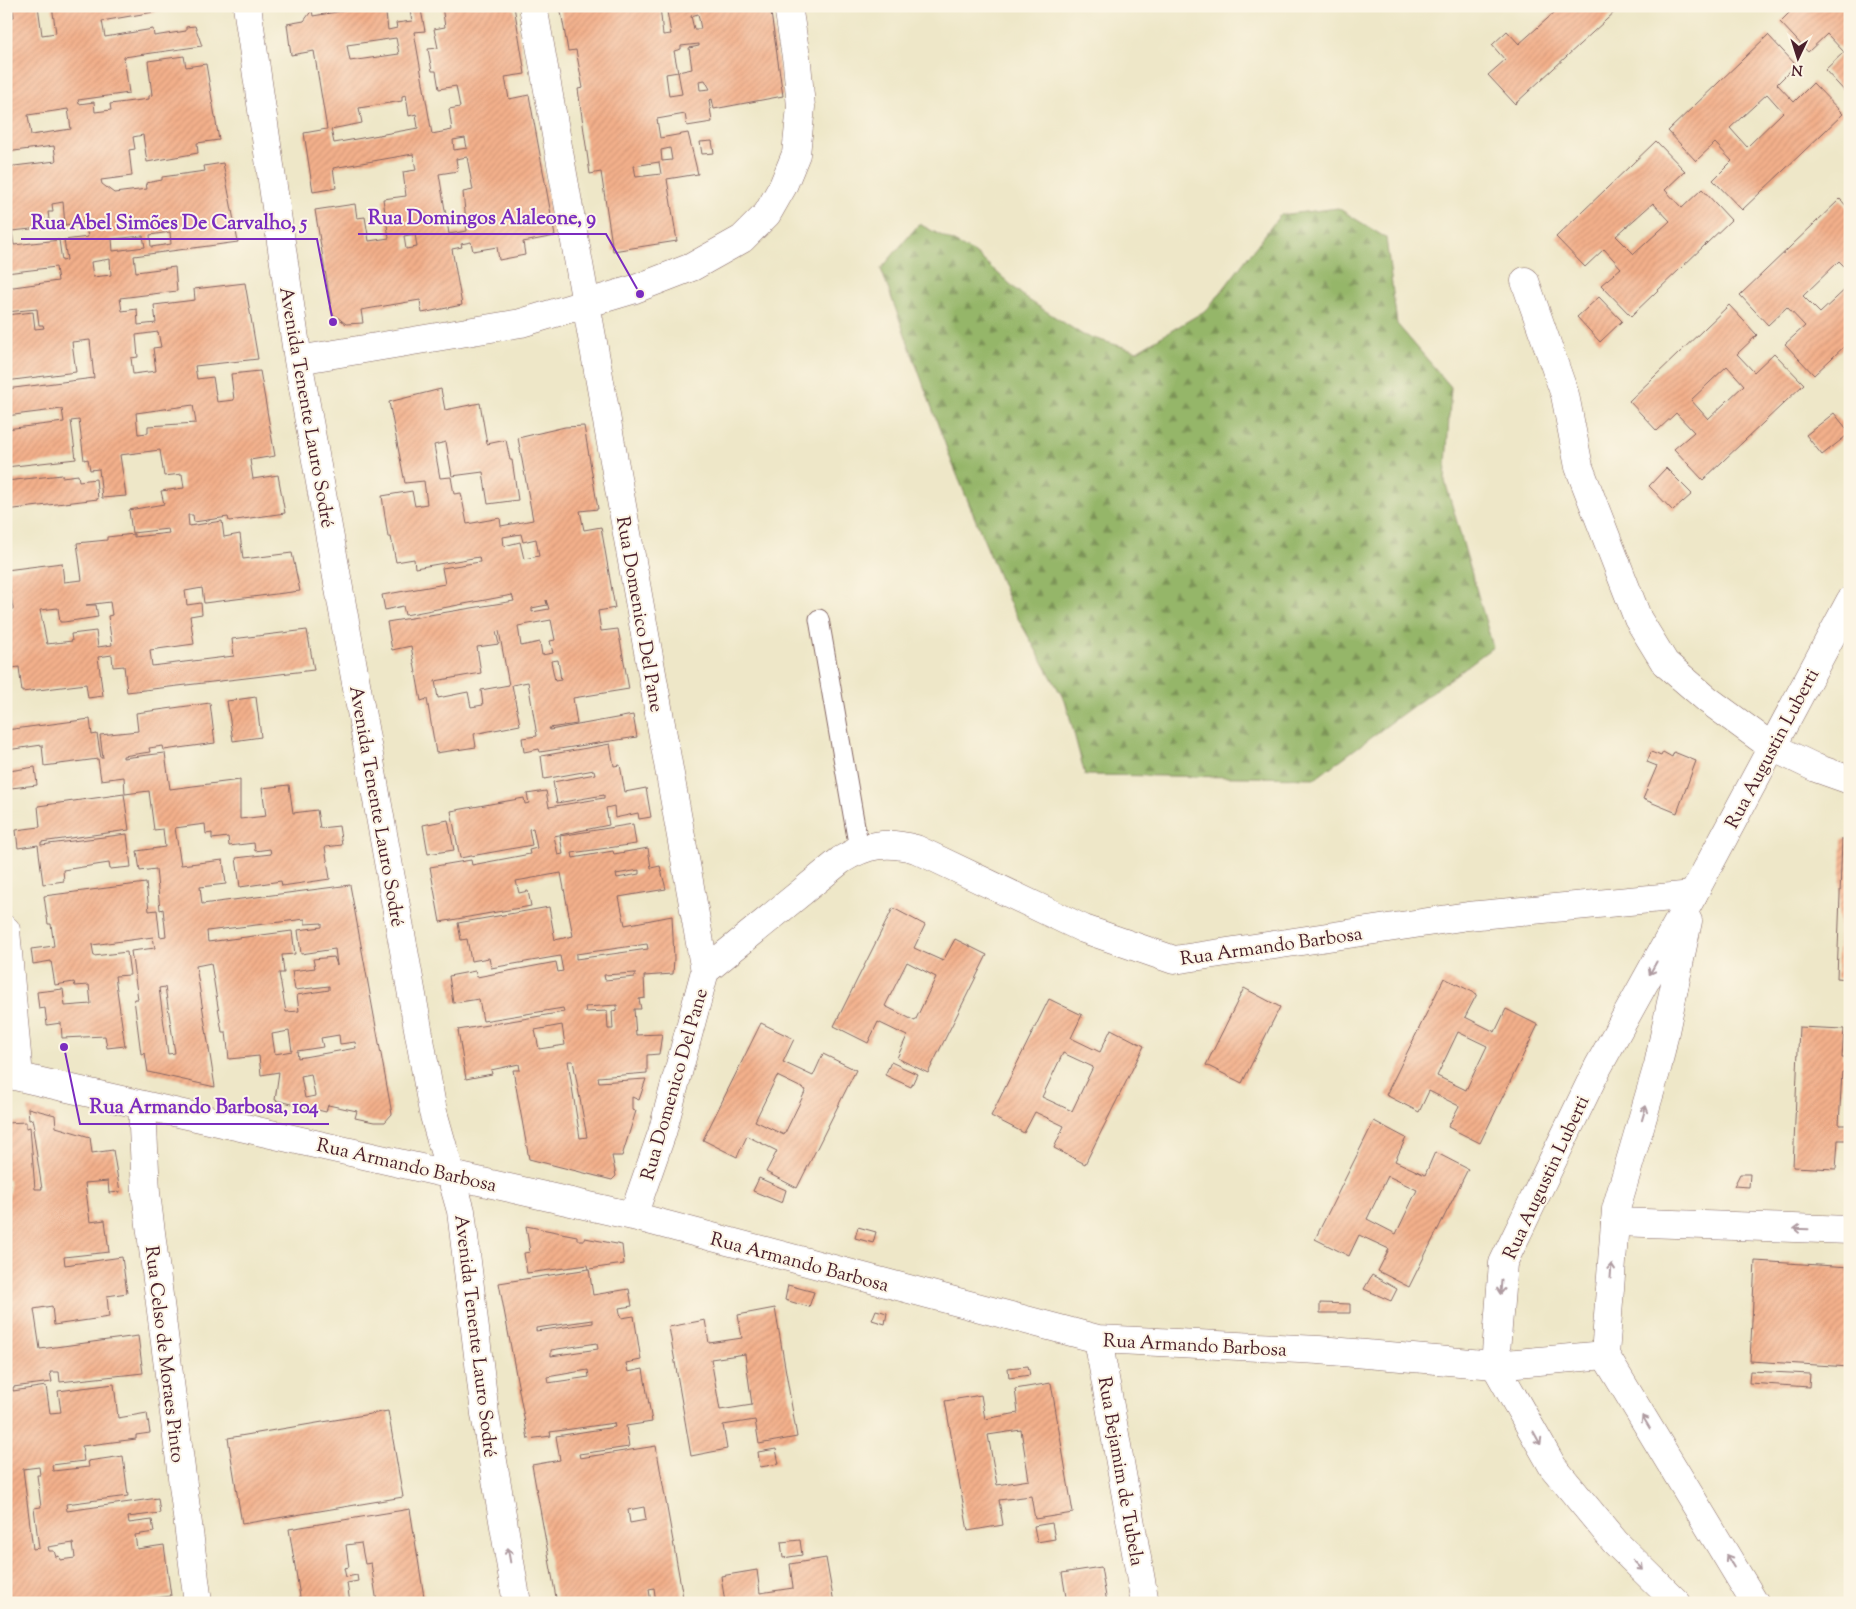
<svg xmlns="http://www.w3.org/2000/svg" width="1856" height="1609" font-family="'Sorts Mill Goudy',serif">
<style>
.forest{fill:url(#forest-firs);stroke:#706a4a}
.building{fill:url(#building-hatch);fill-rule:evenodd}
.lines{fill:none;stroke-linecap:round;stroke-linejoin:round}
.service-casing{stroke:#836562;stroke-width:21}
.minor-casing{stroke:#836562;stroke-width:29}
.tertiary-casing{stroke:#836562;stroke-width:29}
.service{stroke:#fff;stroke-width:19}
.minor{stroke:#fff;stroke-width:28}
.tertiary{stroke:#fff;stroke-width:28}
.oneway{stroke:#ae9aa0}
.labels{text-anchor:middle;stroke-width:4;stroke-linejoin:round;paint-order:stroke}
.street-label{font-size:19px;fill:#4a1f2b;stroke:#fcf5e5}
.leader{fill:none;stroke:#7b2cbf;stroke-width:2}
.callout-dot{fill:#7b2cbf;stroke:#fcf5e5;stroke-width:2}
.callout-label{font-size:20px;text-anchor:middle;font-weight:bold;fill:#7b2cbf;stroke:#fcf5e5;stroke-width:4;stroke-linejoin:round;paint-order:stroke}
</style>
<defs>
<pattern id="forest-firs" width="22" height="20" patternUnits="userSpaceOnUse" patternTransform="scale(1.25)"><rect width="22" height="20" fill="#95b669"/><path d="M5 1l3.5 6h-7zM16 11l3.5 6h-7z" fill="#7c9357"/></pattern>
<pattern id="building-hatch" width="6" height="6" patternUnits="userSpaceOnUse" patternTransform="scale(1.25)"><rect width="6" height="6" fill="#f3b08b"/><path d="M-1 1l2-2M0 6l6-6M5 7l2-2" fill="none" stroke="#d29778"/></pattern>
</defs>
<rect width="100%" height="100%" fill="#fcf5e5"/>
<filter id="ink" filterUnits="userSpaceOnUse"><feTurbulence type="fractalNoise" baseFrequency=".02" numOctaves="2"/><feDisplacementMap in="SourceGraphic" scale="10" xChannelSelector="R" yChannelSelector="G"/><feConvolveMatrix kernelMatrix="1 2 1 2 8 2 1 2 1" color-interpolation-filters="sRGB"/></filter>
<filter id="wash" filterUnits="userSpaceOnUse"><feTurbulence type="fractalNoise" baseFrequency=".0096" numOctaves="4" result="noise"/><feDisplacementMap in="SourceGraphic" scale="20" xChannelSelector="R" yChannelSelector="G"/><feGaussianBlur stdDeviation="1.12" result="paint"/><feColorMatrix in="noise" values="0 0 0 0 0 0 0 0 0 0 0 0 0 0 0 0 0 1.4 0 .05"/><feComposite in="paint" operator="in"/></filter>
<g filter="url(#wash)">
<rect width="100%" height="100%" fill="#eee7c8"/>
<path class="forest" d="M1338,208L1386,238L1397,324L1451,387L1445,481L1493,647L1316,778L1085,775L1066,703L1011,606L951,460L881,269L919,224L975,253L1027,299L1083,335L1137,351L1208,309L1280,215Z"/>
<g id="blocks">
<path class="building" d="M12,6H38L42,35L56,33L52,6H188L102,21L105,37L153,29L154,36L186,31V27L195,26L202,46L124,57L129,93L78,100L79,104L94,102L95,112L111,110L110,104L149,99V96L152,95L148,61L184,56L186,67L206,64L219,140L197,143L198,153L147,162L143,135L133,137L135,149L129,150L132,176L101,180L102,184L114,193L147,189L146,183L162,180V177L205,171L204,166L223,163L238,242L134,256L136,272L175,267L177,291L120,298L122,311L137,309L138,325L156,323L154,305L195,300L194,289L245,283L258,359L195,366L197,379L213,377L217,402L234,400L231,374L260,371L275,456L250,460L253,479L278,475L285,513L229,521L228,517L194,522L193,515H188L189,526L222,521L224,537L240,534L243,559L292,553L300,591L204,603L202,588L185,591L187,605L201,603L202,614L190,616L194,644L150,650L152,666L234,656L232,639L307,630L314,670L127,692L124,666L113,667L112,655L98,657L103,696L88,698L86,684L22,692L19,667L6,669V610L13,609L10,589H6V570L62,563L64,582L82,580L77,543L107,540V537L134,534V537L169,533L168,529L132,533L129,510L164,504L161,491L184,488L182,474L164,476L160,450L120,455L126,496L102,498L99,469L90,470L88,459L84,460L79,420L71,421L76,459L6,467V429L64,422L62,409L6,416V389L94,378L90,340L72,342L76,372L6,381V315L33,312L35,329L44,328L43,325H39L37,309L6,312V288L58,281L56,267L6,273V167L56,161L54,146L6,152V18L14,17ZM68,109L71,129L31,135L28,115ZM63,202L65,225L85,222L88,237L64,240L67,260L62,261L59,240L14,245L12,231L50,227L48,212H53L52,204ZM170,232L171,244L151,247L150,235ZM143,236L145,247L113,251L112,239ZM110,259L111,275L93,277L91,262ZM158,332L161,347L153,348L156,371L133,374L131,358L138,357L136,335ZM193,405L196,423L148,426V433L138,434L136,413ZM110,602L112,615L108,616L112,645L98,647L96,631L71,634L72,641L47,644L40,610L58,608L60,622H64L98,617L96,605H86Z
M371,6H385L388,30L397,28L396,23L412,21L410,11L421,10L425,31L414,32L432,134L452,130L449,109L460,107L456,86L439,89L436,71H432L428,49L438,48L434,29L445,27L442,6H514L525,74L505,77L509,99L529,95L555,236L523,242L525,255L499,260L497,247L473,251L471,242L461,244L462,247L452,249L462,305L422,313L420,300L361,310L363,323L346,324L332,313L315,210L355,204L357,218L365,217L369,241L389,238L383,199L406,196L403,172L416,170L413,154L333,168L336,188L313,192L304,133L327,129L314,51L291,55L287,24L304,21L312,10L313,16ZM396,38L399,54L350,61L347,45ZM406,95L409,116L416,114L418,128L334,143L331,129L362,123L359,108L402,101V96ZM465,138L467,148L454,150L453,140ZM467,157L473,190L463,192L467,231L449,234L439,174L458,171L456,159ZM415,234L417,247L406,249L404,236Z
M560,6H660L663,35L671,34L666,6H688L689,10L697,6H770L783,96L714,109L712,99L709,100L712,122L687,126L685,114L657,119L660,138L688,133L698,174L667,179L677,241L613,251L601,172L590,174L578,89L583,88L576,50L568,51ZM698,14L701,29H694L691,16ZM699,44V46L689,48L692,69L678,72L682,94L669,96L666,74L678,72L674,51L681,49V46ZM705,80L710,89L700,90L699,81ZM670,148L672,160L662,161L661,150ZM659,162L661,174L636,177L634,166Z
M1552,6H1615L1618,9L1515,104L1488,75L1505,60L1492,45L1507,31L1519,44L1556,11Z
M1796,6H1850V15L1842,22L1850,30V97L1825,70L1844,52L1827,34L1808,52L1780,22Z
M1768,35L1796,65L1777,84L1794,102L1813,83L1843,114L1742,210L1713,180L1732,161L1715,143L1696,161L1668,131ZM1767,94L1783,112L1747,147L1730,128Z
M712,141L714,153L702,154L700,142Z
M1656,141L1685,171L1665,190L1682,208L1702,189L1731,220L1631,316L1601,285L1621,268L1604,249L1585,267L1556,237ZM1653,203L1670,221L1634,254L1616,236Z
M1840,199L1850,210V272L1839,261L1803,296L1820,313L1850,285V341L1814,375L1785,344L1805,326L1787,307L1768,325L1740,295Z
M1599,297L1622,321L1600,342L1577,317Z
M1729,305L1757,335L1737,354L1754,372L1774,353L1804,384L1703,480L1674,449L1694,432L1676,413L1657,431L1629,401ZM1727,366L1744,385L1708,419L1691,400Z
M441,389L445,410L480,403L487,444L506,440L510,460H512L518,500L488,504L483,472L452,476L446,442L434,445L440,478L451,477L454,494L461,493L467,524L500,518L501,526L533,520L518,438L565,427L584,426L598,509L580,511L584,530L601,527L615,608L598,611L601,631L618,629L629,689L573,698L577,724L549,728L550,730L633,715L637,737L540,752L539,749L524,752L522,738L537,736L528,682L512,685L520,725L474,734L476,747L436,753L427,699L421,701L411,646L392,650L387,622L514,601L512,595L405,615L403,606L385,610L382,595L445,584L442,568L480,562L479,557L415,568L414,559L396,562L391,537H388L382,496L412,491L415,506L427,504L424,481L405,483L389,402ZM521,534L523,542L536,539L539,556L524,559L520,542L504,546L503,537ZM546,600L549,609L532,612V608L547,605ZM551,620L555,640L550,641L553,653L542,655L540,642L521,646L518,626ZM499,631L509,685L481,690L483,705L471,707L468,692L438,698L435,681L481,673L477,647L499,644L496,632ZM558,660L561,680L555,681L551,661Z
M1834,413L1850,433L1822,455L1806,435Z
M1666,468L1692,494L1673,511L1649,486Z
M62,475V477L78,475L79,481L96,479L98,499L6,510V481Z
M256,697L261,737L233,741L227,701Z
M210,703L215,743L164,750L163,746L149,748L150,752L123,756V758L165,753L170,789L240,780V819L266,816L262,788L289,785L293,813L317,810L320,828L339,826L342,845L325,847L330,879L282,886L281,881L240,887L236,858L271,854L270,849L255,851L254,843L229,846L228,837L212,839V833L206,834L205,824L175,828L181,865L223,860L226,884L200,887L202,904L350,885L392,1114L385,1122H374L355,1118L357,1111L328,1105L326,1112L275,1100L279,1072L261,1075L259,1056L229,1059L226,1032H222L211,963L196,966L215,1087L148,1072L145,1053L141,1054L134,999H138L131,951L155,948L153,937L92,945L94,956L127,952L130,975L115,976L125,1046L107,1048L105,1036L62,1038L61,1023L47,1025L45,1008L39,1009L37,992L63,989L65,1006L91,1004L89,985L75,986L74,982L55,985L51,961L33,964L31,949L54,946L51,924H48L44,896L146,883L149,911L157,910L160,937L166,936L163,909L160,910L156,869L140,871L137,851L165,847L163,829L154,830L149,791L125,794L124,777L101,780L98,759L44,766L42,745L7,750L6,730L90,719L92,735L97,734L101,758H103L100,735L138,731L136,713ZM305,919V924L322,923V927L298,930L301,954L335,949L337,965L334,957L313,959L315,968L292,971L295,990L329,986V990L297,995L299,1011L286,1012L279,973H284L282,955L295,954L292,931L208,942L207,931ZM165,987L175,1053L168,1054L159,988ZM289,1031L292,1051L275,1054L272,1034ZM339,1035L340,1044L355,1042L356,1048L298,1058L297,1051L323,1047L321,1038ZM311,1074L315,1096L305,1098L301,1076Z
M610,744L614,766L620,765L625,792L646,788L651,817L639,819L638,813L615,818L614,806L606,808L609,825L554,836L558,855L563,854L560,836L633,824L636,844L572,853L573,858L613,851L614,854L648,848L651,868L660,866L666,889L619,897L625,925L672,916L674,958L673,974L644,976L645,998L639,999L641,1009H634L636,1035L662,1034L659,1054L647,1055V1073L598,1077L599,1082L646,1079L639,1100L632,1097V1110L636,1111L622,1156H612L616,1176L612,1180L529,1159L513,1070H520L519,1064L491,1070L492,1074L466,1079L458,1030L564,1012L563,1008L483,1021L479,999L453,1003L449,976L475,971L477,977L556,962L558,972L563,971L560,956L491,968L489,958L471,961L467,939L461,940L458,923L549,907L555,940L573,936L561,873L516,881L519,893L528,891L531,906L440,922L430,867L471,860L472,865L530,854L529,850L537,848L533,828L529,829L532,845L460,858L451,811L524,798L525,804L529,803L527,794L546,791L549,807L604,798V795L557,803L553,782L595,774L594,770L544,779L541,756ZM639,870V874L617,878L616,874ZM647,944L648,949L576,959V954ZM635,973V977L605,980L604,975ZM617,1005V1010L612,1011L613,1029H608L607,1011L586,1012L585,1007ZM562,1025L565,1045L539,1049L535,1030ZM568,1061H573L587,1137L580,1138Z
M1651,752L1661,756L1663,752L1672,757L1674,752L1696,761L1677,813L1643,799L1657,766L1647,762Z
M35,767L37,785L11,788L9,771Z
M124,794L129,830L41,842V845L127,834L131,867L110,869L109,863L63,870L64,881L43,884L38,845L18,848L16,830L40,827L38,806Z
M448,820L454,850L428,854L423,825Z
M1842,839H1850V979L1837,978Z
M893,908L925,925L914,948L943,961L955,939L987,955L928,1073L897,1058L907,1036L878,1022L868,1043L834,1026ZM907,962L936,977L915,1021L885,1006Z
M1444,978L1477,994L1465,1017L1495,1032L1506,1009L1538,1025L1480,1143L1448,1127L1459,1106L1429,1091L1419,1112L1386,1095ZM1458,1032L1487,1046L1466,1090L1437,1076Z
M1244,988L1280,1007L1242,1083L1206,1065Z
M1049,999L1082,1015L1071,1038L1100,1052L1111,1029L1144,1046L1085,1164L1054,1148L1064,1126L1035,1112L1024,1133L991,1116ZM1063,1053L1093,1067L1072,1111L1042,1097Z
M761,1023L794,1039L783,1062L813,1076L823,1054L856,1070L797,1188L766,1172L777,1151L747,1136L737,1157L703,1140ZM777,1076L806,1090L784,1135L755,1121Z
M1799,1027L1844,1029L1842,1058H1850V1073L1842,1072L1839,1125H1850V1140H1838L1836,1169L1793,1167Z
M891,1062L917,1074L911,1087L885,1075Z
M28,1108L55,1115L56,1127L90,1137L92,1153L113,1150L120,1192L109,1193L108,1181L85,1183L90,1222L105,1220L109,1252L64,1257L65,1265L122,1257L127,1293L107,1296L109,1317L54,1325L52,1306L34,1309L40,1349L138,1336L143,1373L60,1382L59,1372H50L52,1382L13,1387V1391L46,1386L50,1413L61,1412L58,1391L114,1384L118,1418L147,1413L150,1433L136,1435V1439L82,1446L84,1461L52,1465L53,1471L89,1467L88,1461L123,1456L128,1496L66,1504L67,1511L158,1498L160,1513L128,1517L129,1523L152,1520L154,1532L135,1535L137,1549L164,1545L171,1596L115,1603H6V1289H9L6,1273V1193H10L9,1179L6,1180V1123L26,1122V1128L30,1127L35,1189H42L33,1130L35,1129L33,1119L29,1120ZM39,1467L40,1475H37L41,1507L34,1508L39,1548L33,1549L23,1469ZM73,1543L75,1558L60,1560L59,1556L56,1557L54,1551H49L48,1547Z
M1374,1121L1406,1138L1395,1161L1425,1175L1435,1152L1468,1169L1409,1287L1378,1271L1389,1249L1359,1235L1349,1256L1315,1239ZM1388,1176L1417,1190L1396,1234L1367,1219Z
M1740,1174H1750L1749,1187L1734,1186Z
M759,1178L786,1190L782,1203L753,1191Z
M526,1226L577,1236V1240H585V1238L622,1245L624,1264L589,1269L593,1295L629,1289L632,1306L619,1308L621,1318L634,1316L641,1360L626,1363L628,1372L643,1369L652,1422L626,1426L629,1447L579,1454L580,1458L656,1446L684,1603H656L654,1588L649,1589L651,1603H557L532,1465L560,1460L556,1436L615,1427L614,1423L550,1432L551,1436L528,1439L499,1283L589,1269L588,1265L527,1273L524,1253L530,1252ZM593,1320V1323L536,1331V1328ZM597,1343L598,1349L551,1356V1350ZM588,1370L589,1377L548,1383L547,1377ZM644,1507L646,1520L630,1523L628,1510Z
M858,1227L876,1232L873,1243L855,1238Z
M1755,1261L1850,1267V1367L1750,1361Z
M1372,1275L1397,1289L1391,1301L1364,1289Z
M788,1285L814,1292L809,1307L785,1300Z
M1320,1303L1350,1304V1313H1320Z
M775,1308L797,1437L759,1444L755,1420L723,1425L727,1449L691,1456L669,1327L705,1320L709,1343L742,1338L738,1315ZM745,1354L752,1405L720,1410L711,1359Z
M876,1310L887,1313L885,1324L872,1320Z
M1028,1366L1030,1375L1009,1378L1008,1368Z
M1750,1371L1810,1374L1809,1387L1749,1383Z
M1051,1383L1073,1513L1035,1519L1031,1496L999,1500L1003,1525L968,1531L945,1401L981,1395L985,1419L1018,1413L1015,1389ZM1021,1430L1029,1480L997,1485L988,1435Z
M388,1411L403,1497L242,1524L228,1438Z
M776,1449L779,1464L760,1467L758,1452Z
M410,1509L425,1603H377L371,1563L365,1564L361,1543L346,1545L349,1567L344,1568L346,1577L357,1575L358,1581L347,1583L350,1603H301L289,1529Z
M1052,1523L1055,1539L1037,1542L1034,1526Z
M800,1540L802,1555L783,1558L781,1542Z
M826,1558L834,1603H725L721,1576L757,1570L760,1593L793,1588L790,1564Z
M1101,1567L1107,1603H1067L1062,1573Z"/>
</g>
</g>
<g filter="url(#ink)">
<use href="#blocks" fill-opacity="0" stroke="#836562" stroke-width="1"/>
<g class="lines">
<defs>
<path id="service" d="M819,619L859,849"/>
<path id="minor" d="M247,6L298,360L433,1112L461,1211L485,1414L517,1603
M533,6L705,971L662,1133L633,1216
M1525,281L1565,395L1579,467L1638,619L1665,663L1708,700L1772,747L1816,768L1850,780
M298,360L521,323L635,289L692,267L742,239L767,214L783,186L796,154L801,107L797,63L788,6
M6,930L19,1077
M705,971L841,860C867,844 887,841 916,849L1084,929L1174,960L1468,916L1693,895
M6,1074L633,1216L1098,1339L1319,1350L1495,1365L1605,1355
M142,1105L146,1193L198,1603
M1615,1222L1850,1230
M1098,1339L1145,1603"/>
<path id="tertiary" d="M1688,921L1658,1065L1616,1209L1605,1355L1755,1603
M1677,1603L1615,1542L1553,1467L1495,1365L1503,1263L1598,1067L1693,895L1850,601"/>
</defs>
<use href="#service" class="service-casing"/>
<use href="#minor" class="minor-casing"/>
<use href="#tertiary" class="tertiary-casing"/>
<use href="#service" class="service"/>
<use href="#minor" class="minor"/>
<use href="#tertiary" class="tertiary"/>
</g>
<defs><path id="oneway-shaft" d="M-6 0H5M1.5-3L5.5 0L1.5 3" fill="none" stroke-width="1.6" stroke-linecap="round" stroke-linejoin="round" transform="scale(1.25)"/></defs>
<g class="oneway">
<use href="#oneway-shaft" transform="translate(1653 968) rotate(119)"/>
<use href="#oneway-shaft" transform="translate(1644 1113) rotate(-74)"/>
<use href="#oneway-shaft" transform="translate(1801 1229) rotate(-178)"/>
<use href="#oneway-shaft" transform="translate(1611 1271) rotate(-86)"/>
<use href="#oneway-shaft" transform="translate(1501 1287) rotate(94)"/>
<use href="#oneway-shaft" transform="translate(1646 1422) rotate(-121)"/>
<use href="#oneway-shaft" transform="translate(1537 1438) rotate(61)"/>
<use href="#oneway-shaft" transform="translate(509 1555) rotate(-100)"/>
<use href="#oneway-shaft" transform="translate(1730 1561) rotate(-121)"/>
<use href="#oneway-shaft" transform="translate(1638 1565) rotate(45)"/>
</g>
</g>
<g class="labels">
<g class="street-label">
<text transform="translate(308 407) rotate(80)" y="7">Avenida Tenente Lauro Sodré</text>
<text transform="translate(641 614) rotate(80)" y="7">Rua Domenico Del Pane</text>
<text transform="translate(1771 748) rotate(-62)" y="7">Rua Augustin Luberti</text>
<text transform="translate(378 806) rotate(80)" y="7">Avenida Tenente Lauro Sodré</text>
<text transform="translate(1271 945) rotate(-8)" y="7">Rua Armando Barbosa</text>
<text transform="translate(673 1084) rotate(-74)" y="7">Rua Domenico Del Pane</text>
<text transform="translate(407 1164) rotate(13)" y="7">Rua Armando Barbosa</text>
<text transform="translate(1545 1177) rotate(-65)" y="7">Rua Augustin Luberti</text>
<text transform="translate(800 1261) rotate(15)" y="7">Rua Armando Barbosa</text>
<text transform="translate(477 1336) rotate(83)" y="7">Avenida Tenente Lauro Sodré</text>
<text transform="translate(1195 1344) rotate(3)" y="7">Rua Armando Barbosa</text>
<text transform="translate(166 1354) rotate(83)" y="7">Rua Celso de Moraes Pinto</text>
<text transform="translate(1122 1471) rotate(80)" y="7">Rua Bejamim de Tubela</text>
</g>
</g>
<path class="leader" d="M640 294L606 234H358M333 322L317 239H21M64 1047L80 1124H329"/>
<g class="callout-dot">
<circle cx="640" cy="294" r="5"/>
<circle cx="333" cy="322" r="5"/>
<circle cx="64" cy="1047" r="5"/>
</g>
<g class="callout-label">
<text x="482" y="224">Rua Domingos Alaleone, 9</text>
<text x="169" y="229">Rua Abel Simões De Carvalho, 5</text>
<text x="204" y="1113">Rua Armando Barbosa, 104</text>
</g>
<rect width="1856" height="1609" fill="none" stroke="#fcf5e5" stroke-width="25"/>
<g transform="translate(1798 58) rotate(184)" stroke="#fcf5e5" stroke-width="4" paint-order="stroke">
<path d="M0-4L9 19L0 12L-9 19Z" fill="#4a1f2b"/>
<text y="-8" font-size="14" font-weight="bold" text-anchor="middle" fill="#4a1f2b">N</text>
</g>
</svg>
